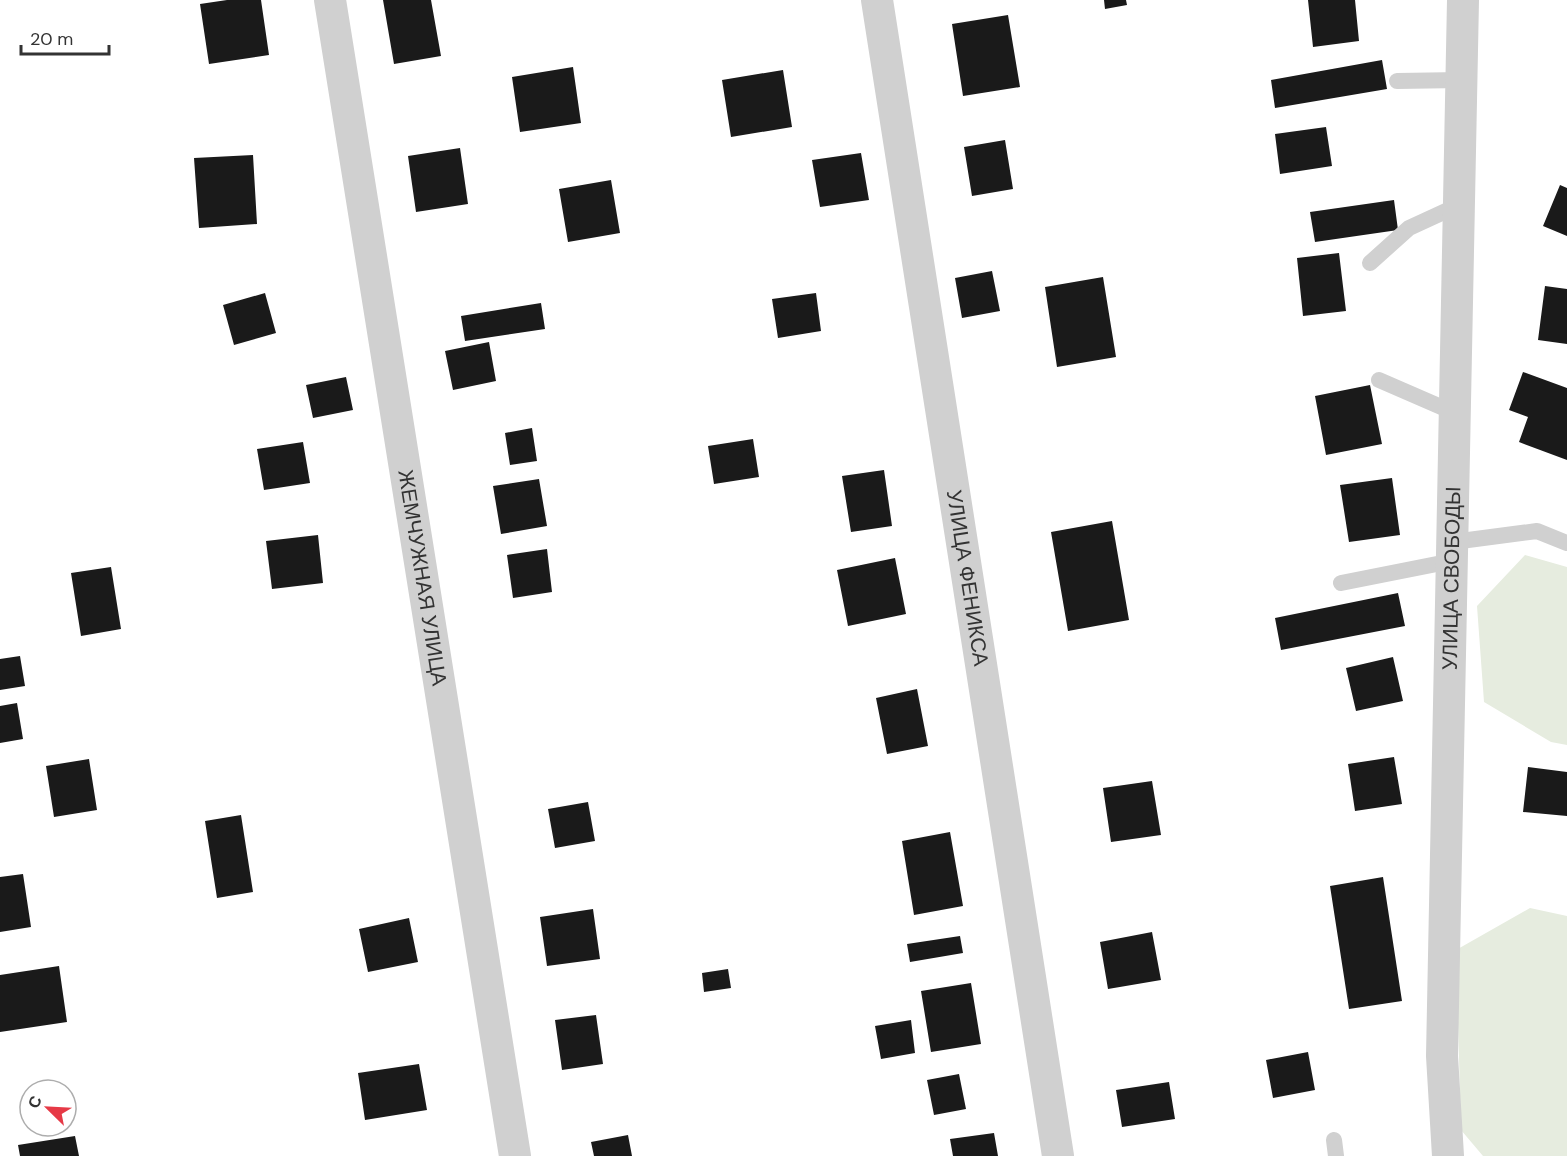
<svg xmlns="http://www.w3.org/2000/svg" width="1567" height="1156" font-family="'DM Sans',sans-serif">
<style>
.green{fill:#e6ecdf}
.building{fill:#1a1a1a}
.lines{fill:none;stroke-linecap:round;stroke-linejoin:round}
.service{stroke:#d0d0d0;stroke-width:16}
.minor{stroke:#d0d0d0;stroke-width:32}
.labels{text-anchor:middle;stroke-width:6;stroke-linejoin:round;paint-order:stroke}
.street-label{font-size:21px;fill:#333;stroke:#fff}
</style>
<rect width="100%" height="100%" fill="#fff"/>
<path class="green" d="M1525,555L1567,567V745L1551,742L1484,702L1477,606Z
M1530,908L1567,916V1156H1483L1461,1130L1456,950Z"/>
<path class="building" d="M227,0H261L269,55L209,64L200,4Z
M383,0H431L441,56L394,64Z
M1104,0H1126L1127,5L1105,9Z
M1308,0H1355L1359,41L1313,47Z
M1008,15L1020,87L963,96L952,24Z
M1382,60L1387,89L1275,108L1271,80Z
M573,67L581,123L520,132L512,77Z
M783,70L792,127L731,137L722,80Z
M1326,127L1332,166L1280,174L1275,134Z
M1005,140L1013,189L972,196L964,147Z
M460,148L468,204L416,212L408,156Z
M861,153L869,200L820,207L812,160Z
M253,155L257,224L199,228L194,158Z
M611,180L620,233L568,242L559,189Z
M1560,185L1567,188V236L1543,226Z
M1394,200L1398,230L1315,242L1310,212Z
M1339,253L1346,311L1303,316L1297,258Z
M992,271L1000,311L962,318L955,278Z
M1103,277L1116,357L1057,367L1045,287Z
M1545,286L1567,289V344L1538,340Z
M265,293L276,333L234,345L223,305Z
M816,293L821,331L778,338L772,299Z
M541,303L545,329L465,341L461,316Z
M489,342L496,381L453,390L445,351Z
M1523,372L1567,388V460L1519,442L1528,417L1509,410Z
M346,377L353,410L313,418L306,385Z
M1370,385L1382,444L1326,455L1315,396Z
M532,428L537,461L510,465L505,433Z
M753,439L759,477L714,484L708,446Z
M303,442L310,483L264,490L257,449Z
M884,470L892,526L851,532L842,476Z
M1392,478L1400,535L1349,542L1340,485Z
M539,479L547,526L501,534L493,486Z
M1112,521L1129,620L1068,631L1051,532Z
M318,535L323,583L272,589L266,541Z
M547,549L552,592L513,598L507,555Z
M895,558L906,614L848,626L837,570Z
M111,567L121,629L81,636L71,573Z
M1398,593L1405,626L1281,650L1275,618Z
M20,656L25,686L0,690V659Z
M1393,657L1403,701L1356,711L1346,668Z
M917,689L928,746L887,754L876,698Z
M17,703L23,739L0,743V706Z
M1394,757L1402,804L1355,811L1348,764Z
M89,759L97,810L54,817L46,766Z
M1528,767L1567,772V816L1523,812Z
M1152,781L1161,835L1111,842L1103,788Z
M588,802L595,841L555,848L548,809Z
M241,815L253,892L217,898L205,821Z
M950,832L963,906L914,915L902,841Z
M23,874L31,927L0,932V877Z
M1383,877L1402,1001L1349,1009L1330,886Z
M593,909L600,959L547,966L540,917Z
M409,918L418,962L368,972L359,929Z
M1152,932L1161,980L1108,989L1100,942Z
M960,936L963,953L910,962L907,944Z
M59,966L67,1022L0,1032V975Z
M728,969L731,988L704,992L702,973Z
M971,983L981,1044L931,1052L921,991Z
M596,1015L603,1064L562,1070L555,1020Z
M911,1020L915,1053L881,1059L875,1026Z
M1308,1052L1315,1090L1273,1098L1266,1060Z
M419,1064L427,1110L365,1120L358,1073Z
M959,1074L966,1109L934,1115L927,1080Z
M1169,1082L1175,1119L1122,1127L1116,1090Z
M994,1133L998,1156H953L950,1139Z
M628,1135L632,1156H594L591,1142Z
M75,1136L79,1156H20L18,1145Z"/>
<g class="lines">
<path class="service" d="M1397,81L1461,80
M1370,263L1409,228L1459,205
M1379,380L1455,413
M1453,542L1537,531L1567,543
M1341,583L1452,561
M1334,1140L1336,1156"/>
<g class="minor">
<path id="s1" d="M330,0L515,1156"/>
<path id="s2" d="M877,0L1058,1156"/>
<path id="s3" d="M1448,1156L1442,1056L1463,0"/>
</g>
</g>
<g class="labels">
<g class="street-label">
<text dy="7" stroke="none"><textPath href="#s1" startOffset="585">ЖЕМЧУЖНАЯ УЛИЦА</textPath></text>
<text dy="7" stroke="none"><textPath href="#s2" startOffset="585">УЛИЦА ФЕНИКСА</textPath></text>
<text dy="7" stroke="none"><textPath href="#s3" startOffset="578">УЛИЦА СВОБОДЫ</textPath></text>
</g>
</g>
<g transform="translate(48 1108) rotate(294)"><circle r="28" fill="#ffffff" stroke="#adadad" stroke-width="1.5"/>
<path d="M0-4.5L10 22L0 15L-10 22Z" fill="#e63946"/>
<text y="-9" font-size="16" font-weight="bold" text-anchor="middle" fill="#333333">С</text>
</g>
<path d="M21 45v9h88v-9" fill="none" stroke="#333333" stroke-width="3"/>
<text x="30" y="45" font-size="18" fill="#333333" stroke="#ffffff" stroke-width="4.5" paint-order="stroke">20 m</text>
</svg>
